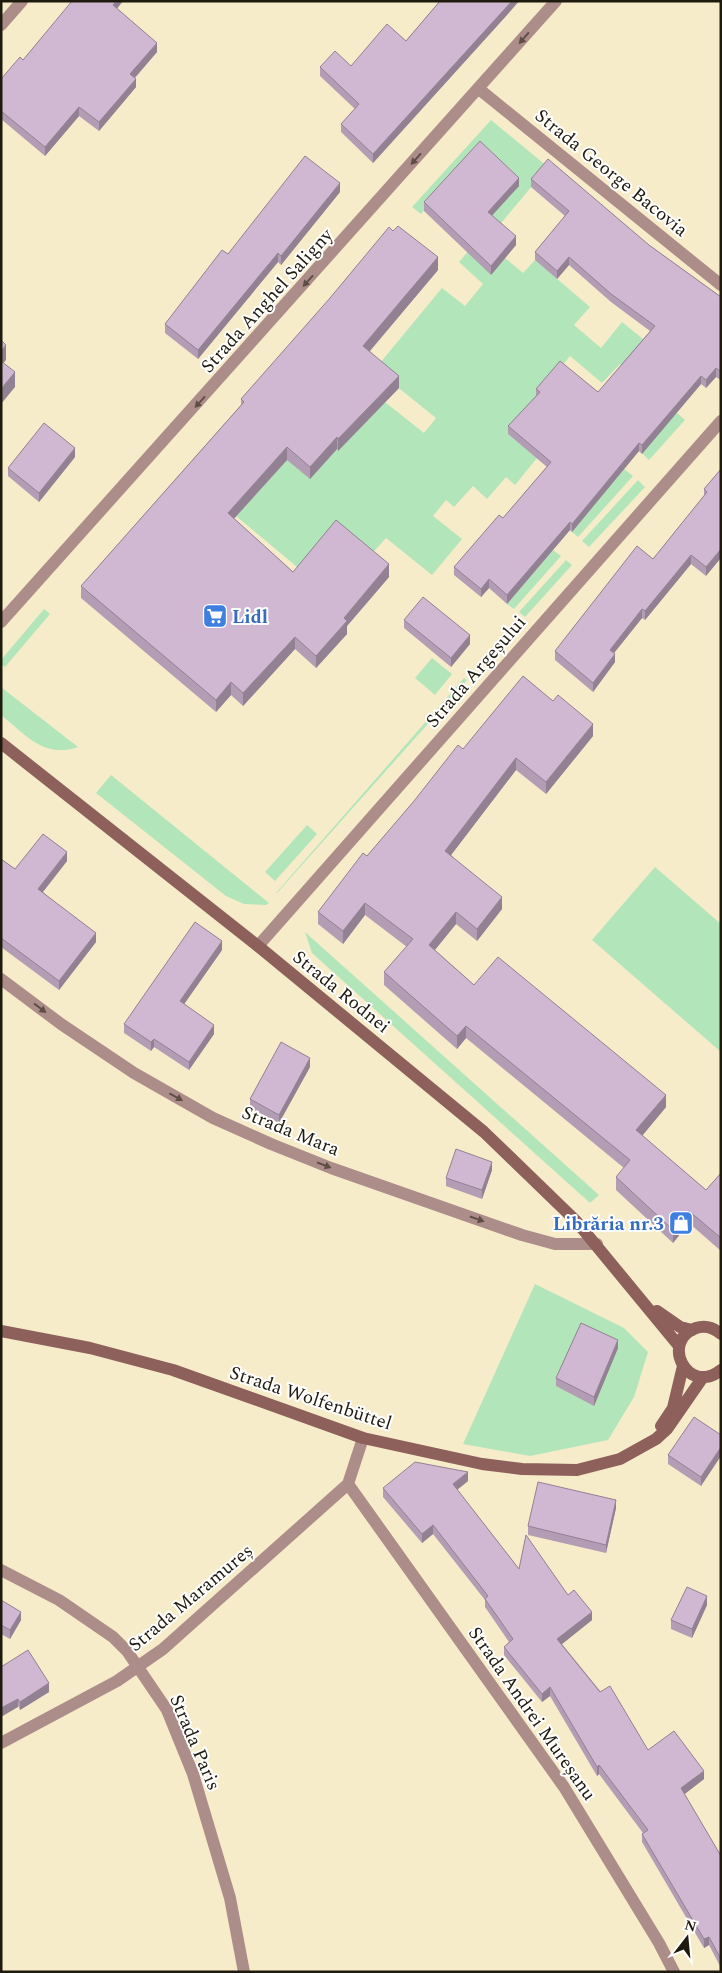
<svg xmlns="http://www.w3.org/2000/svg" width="722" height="1973" font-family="Spectral,serif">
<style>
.green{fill:#b3e5bb}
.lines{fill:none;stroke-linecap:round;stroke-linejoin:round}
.street{stroke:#ad8d8a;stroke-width:12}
.secondary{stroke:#8d605c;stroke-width:12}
.wall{fill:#b39db5}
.shaded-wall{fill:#928093}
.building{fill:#d0b7d2;stroke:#928093}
.oneway{fill:#5e4e46}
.labels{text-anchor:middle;stroke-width:4;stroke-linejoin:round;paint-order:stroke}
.street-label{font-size:19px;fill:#1e1a0e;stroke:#fff}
.shop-label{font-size:19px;font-weight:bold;fill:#366cbe;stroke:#fff;text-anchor:start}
</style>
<rect width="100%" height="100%" fill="#f7ecca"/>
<path class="green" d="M491,120L548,167L497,228L488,220L480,150L421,214L412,207Z
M480,237L523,273L535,260L590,307L574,325L601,348L622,322L648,343L625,369L620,364L602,383L570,356L508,434L537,458L515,485L506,477L487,499L473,486L454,507L446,500L433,516L462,539L432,575L386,538L368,558L303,572L236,516L286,459L309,426L338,451L371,391L424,433L436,418L375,369L442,288L465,306L483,284L459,262Z
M676,412L685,420L649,460L642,453Z
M624,469L633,476L578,537L572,532Z
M638,480L645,487L589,547L582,541Z
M553,550L561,556L514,609L507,604Z
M566,560L572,565L525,617L519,612Z
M44,609L50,614L5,667L1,664V660Z
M432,658L452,674L435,695L415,678Z
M464,678L467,680L277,893H276Z
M1,687L78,747C44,759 26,735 1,715Z
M111,775L269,903L266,905L244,904L226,896L96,793Z
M307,825L317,834L275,881L265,872Z
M655,867L721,924V1052L592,940Z
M305,932L599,1195L590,1203L312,953Z
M535,1284L624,1328L648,1352L634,1397L608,1440L530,1456L463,1444Z"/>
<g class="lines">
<path class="street" d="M1,25L22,1
M479,89L721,285
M1,622L556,1
M258,946L721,421
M1,979L61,1024L134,1073L213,1118L271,1144L331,1168L522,1235L555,1244H597
M348,1484L564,1787L659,1943L674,1972
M1,1570L59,1600L113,1637L127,1651L167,1710L193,1774L230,1898L244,1972
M1,1743L117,1681L163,1649L348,1484L363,1438"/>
<path class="secondary" d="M1,743L258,946L484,1132L576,1221L679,1346
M657,1311L680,1327L692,1330
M1,1331L90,1348L173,1370L363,1438L482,1464L522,1469L577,1470L620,1459L656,1439L667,1429L703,1377
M721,1334C714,1328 705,1325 696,1328C660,1340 687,1397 721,1370
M661,1426L673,1408L683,1366"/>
</g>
<path class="wall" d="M440,1H519L506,16L373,163L341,132V124L355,109L320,76V67L351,66L406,41Z
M117,9L157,52L135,78L136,87L99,131L79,116L45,156L1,119V79L23,60Z
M531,179L649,245L721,297V380L716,377L706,388L701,384L642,454L639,451L572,532L570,530L507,604L489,588L481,597L454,575V567L503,518L547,467L508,434V426L536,396V389L598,392L650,331L611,302L569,265L557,279L535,260V252L565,216L531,187Z
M519,186L492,215L516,245L491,275L424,211V202Z
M340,192L281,265L278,262L198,359L165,333V324L228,254Z
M438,270L370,351L399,388L338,451L337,449L310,479L287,460L234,519L293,572L389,577L347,626V634L316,668L295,649L243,706L231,695L216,712L81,598V586L241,405V399Z
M75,457L39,502L8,476V468Z
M721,469L706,576L691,564L645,620L642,618L614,653L615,662L593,692L555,660V651L653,559L704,496V489Z
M404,620L470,644L451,667L404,628Z
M593,736L546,794L516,770L451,855L502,909L477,941L456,924L435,950L474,985L666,1107L642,1136L706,1190L721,1173V1251L689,1223L673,1243L616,1190V1177L624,1168L466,1038L457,1049L384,985V972L407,947L365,915L343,944L318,924V912L367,856L463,749Z
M1,859L15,869L67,861L43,892L96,942L59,990L1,947Z
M222,950L184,1004L214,1034L189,1070L154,1047L151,1051L124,1033V1024Z
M310,1067L279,1123L250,1108V1099Z
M492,1170L482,1199L446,1186V1178Z
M618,1348L594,1406L556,1386V1378Z
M721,1435L701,1486L668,1464V1455Z
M468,1481L457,1490L519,1569L568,1595L592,1620L562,1644L648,1750L704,1779L684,1794L721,1856V1968L709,1945L704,1948L642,1842V1834L643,1833L599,1774L597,1776L550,1696L542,1702L504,1655V1647L509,1642L485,1607V1600L433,1534L422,1543L383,1497V1488Z
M616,1508L606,1553L528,1535V1526Z
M1,1600L21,1620L10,1639L1,1634Z
M707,1605L692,1638L671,1629V1620Z
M1,1667L49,1692L20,1710Z"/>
<path class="shaded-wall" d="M116,1H123L113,14V5Z
M512,1H519L506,16L373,163V154Z
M157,43V52L130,83V74Z
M136,79V87L99,131V122Z
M79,107V116L45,156V147Z
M519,178V186L488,220V212Z
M340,183V192L281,265V256Z
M516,236V245L491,275V266Z
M278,253V262L198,359V350Z
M438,257V270L363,359V346Z
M569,257V265L557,279V271Z
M6,345V360L1,366V351Z
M716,368V377L706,388V380Z
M15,372V387L1,404V389Z
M399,376V388L338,451V439Z
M701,376V384L642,454V445Z
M337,437V449L310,479V467Z
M639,443V451L572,532V524Z
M287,447V460L228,525V513Z
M75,448V457L39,502V493Z
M570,522V530L507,604V595Z
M721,549V558L706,576V567Z
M691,555V564L645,620V611Z
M389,564V577L347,626V634L316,668V656L344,618Z
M489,579V588L481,597V589Z
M642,609V618L610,658V650Z
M470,635V644L451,667V658Z
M295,637V649L243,706V693Z
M615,654V662L593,692V683Z
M231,682V695L216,712V700Z
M593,724V736L546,794V782Z
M516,758V770L445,863V851Z
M67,852V861L38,898V889Z
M502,897V909L477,941V929Z
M365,903V915L343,944V931Z
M456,912V924L429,957V945Z
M96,933V942L59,990V981Z
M222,941V950L180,1010V1001Z
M214,1025V1034L189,1070V1062Z
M466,1026V1038L457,1049V1036Z
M154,1039V1047L151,1051V1042Z
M310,1058V1067L279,1123V1115Z
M666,1095V1107L636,1143V1130Z
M492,1162V1170L482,1199V1190Z
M689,1211V1223L673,1243V1230Z
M618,1340V1348L594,1406V1397Z
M721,1447V1456L701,1486V1477Z
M468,1472V1481L453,1493V1484Z
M616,1500V1508L606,1553V1545Z
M433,1525V1534L422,1543V1534Z
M707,1596V1605L692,1638V1629Z
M21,1612V1620L10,1639V1630Z
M592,1612V1620L557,1648V1639Z
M49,1683V1692L20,1710V1702Z
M550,1687V1696L542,1702V1694Z
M18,1699V1707L1,1717V1708Z
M599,1765V1774L597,1776V1767Z
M704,1771V1779L681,1797V1788Z
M709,1937V1945L704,1948V1939Z"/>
<path class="building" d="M72,1H116L113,5L157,43L130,74L136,79L99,122L79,107L45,147L1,111V79L20,57L23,60Z
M440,1H512L373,154L341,124L359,104L320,67L335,51L351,66L387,24L406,41Z
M480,141L519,178L488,212L516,236L491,266L424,202Z
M305,156L340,183L281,256L278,253L198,350L165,324L222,250L228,254Z
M548,159L649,245L721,297V372L716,368L706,380L701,376L642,445L639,443L572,524L570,522L507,595L489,579L481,589L454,567L499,515L503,518L551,462L508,426L540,392L536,389L560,361L598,392L655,326L611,294L569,257L557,271L535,252L569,211L531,179Z
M398,226L438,257L363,346L399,376L338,439L337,437L310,467L287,447L228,513L293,572L336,520L389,564L344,618L347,621L316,656L295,637L243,693L231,682L216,700L81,586L244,402L241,399L330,298L389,227L393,231Z
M1,340L6,345L1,351Z
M1,361L15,372L1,389Z
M44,423L75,448L39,493L8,468Z
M721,469V549L706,567L691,555L645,611L642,609L610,650L615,654L593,683L555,651L637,546L653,559L707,492L704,489Z
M423,597L470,635L451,658L404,620Z
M523,676L553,701L558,695L593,724L546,782L516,758L445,851L502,897L477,929L456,912L429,945L474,985L498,957L666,1095L636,1130L706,1190L721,1173V1238L689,1211L673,1230L616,1177L630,1160L466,1026L457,1036L384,972L413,939L365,903L343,931L318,912L363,853L367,856L414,801L458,745L463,749Z
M43,834L67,852L38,889L96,933L59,981L1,938V859L15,869Z
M195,922L222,941L180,1001L214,1025L189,1062L154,1039L151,1042L124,1024Z
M281,1042L310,1058L279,1115L250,1099Z
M456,1149L492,1162L482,1190L446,1178Z
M581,1323L618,1340L594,1397L556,1378Z
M694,1417L721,1435V1447L701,1477L668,1455Z
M415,1462L468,1472L453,1484L519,1569L526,1535L568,1595L574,1590L592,1612L557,1639L600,1692L610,1686L648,1750L674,1731L704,1771L681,1788L721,1856V1959L709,1937L704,1939L642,1834L648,1830L599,1765L597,1767L550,1687L542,1694L504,1647L513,1639L485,1599L488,1596L433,1525L422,1534L383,1488Z
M538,1482L616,1500L606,1545L528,1526Z
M687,1587L707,1596L692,1629L671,1620Z
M1,1600L21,1612L10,1630L1,1625Z
M28,1650L49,1683L20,1702L18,1699L1,1708V1667Z"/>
<defs><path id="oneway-solid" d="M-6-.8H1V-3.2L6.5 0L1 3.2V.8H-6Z" transform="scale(1.25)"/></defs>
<g class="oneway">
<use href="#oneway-solid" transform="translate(524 38) rotate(131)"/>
<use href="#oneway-solid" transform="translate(416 159) rotate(132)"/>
<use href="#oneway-solid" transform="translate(308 281) rotate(132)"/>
<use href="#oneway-solid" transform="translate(200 402) rotate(132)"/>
<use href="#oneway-solid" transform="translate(40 1008) rotate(37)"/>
<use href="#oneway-solid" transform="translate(176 1097) rotate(29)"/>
<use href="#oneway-solid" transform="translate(324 1165) rotate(21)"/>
<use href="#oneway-solid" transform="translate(477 1219) rotate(19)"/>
</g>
<defs>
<symbol id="supermarket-square" viewBox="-11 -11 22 22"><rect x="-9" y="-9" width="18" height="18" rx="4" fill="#3f7fe0" stroke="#fff"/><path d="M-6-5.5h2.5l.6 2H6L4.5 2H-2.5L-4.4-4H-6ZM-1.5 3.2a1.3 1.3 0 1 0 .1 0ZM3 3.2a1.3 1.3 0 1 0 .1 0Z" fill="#fff"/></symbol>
<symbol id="shop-square" viewBox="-11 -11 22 22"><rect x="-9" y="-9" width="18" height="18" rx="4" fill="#3f7fe0" stroke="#fff"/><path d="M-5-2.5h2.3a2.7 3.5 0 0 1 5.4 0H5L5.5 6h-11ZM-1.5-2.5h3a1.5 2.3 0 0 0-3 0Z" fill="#fff"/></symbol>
</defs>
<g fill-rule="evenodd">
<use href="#supermarket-square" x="201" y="602" width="28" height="28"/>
<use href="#shop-square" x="667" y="1209" width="28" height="28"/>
</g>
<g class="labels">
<g class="street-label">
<text transform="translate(612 172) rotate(39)" y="7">Strada George Bacovia</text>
<text transform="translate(266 300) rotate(-48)" y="7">Strada Anghel Saligny</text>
<text transform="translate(475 671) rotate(-49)" y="7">Strada Argeșului</text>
<text transform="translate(342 991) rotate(39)" y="7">Strada Rodnei</text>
<text transform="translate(291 1130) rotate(22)" y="7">Strada Mara</text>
<text transform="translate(311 1397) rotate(18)" y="7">Strada Wolfenbüttel</text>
<text transform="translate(190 1597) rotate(-40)" y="7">Strada Maramureș</text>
<text transform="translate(533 1713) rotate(55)" y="7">Strada Andrei Mureșanu</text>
<text transform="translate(196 1742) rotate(67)" y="7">Strada Paris</text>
</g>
<g class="shop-label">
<text x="232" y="623">Lidl</text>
<text x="664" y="1230" text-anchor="end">Librăria nr.3</text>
</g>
</g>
<rect width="722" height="1973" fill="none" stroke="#1e1a0e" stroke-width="5"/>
<g transform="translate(687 1938) rotate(16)" stroke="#ffffff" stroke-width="4" paint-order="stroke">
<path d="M0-4L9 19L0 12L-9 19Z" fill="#1e1a0e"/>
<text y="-8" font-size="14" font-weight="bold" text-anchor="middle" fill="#1e1a0e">N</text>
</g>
</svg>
